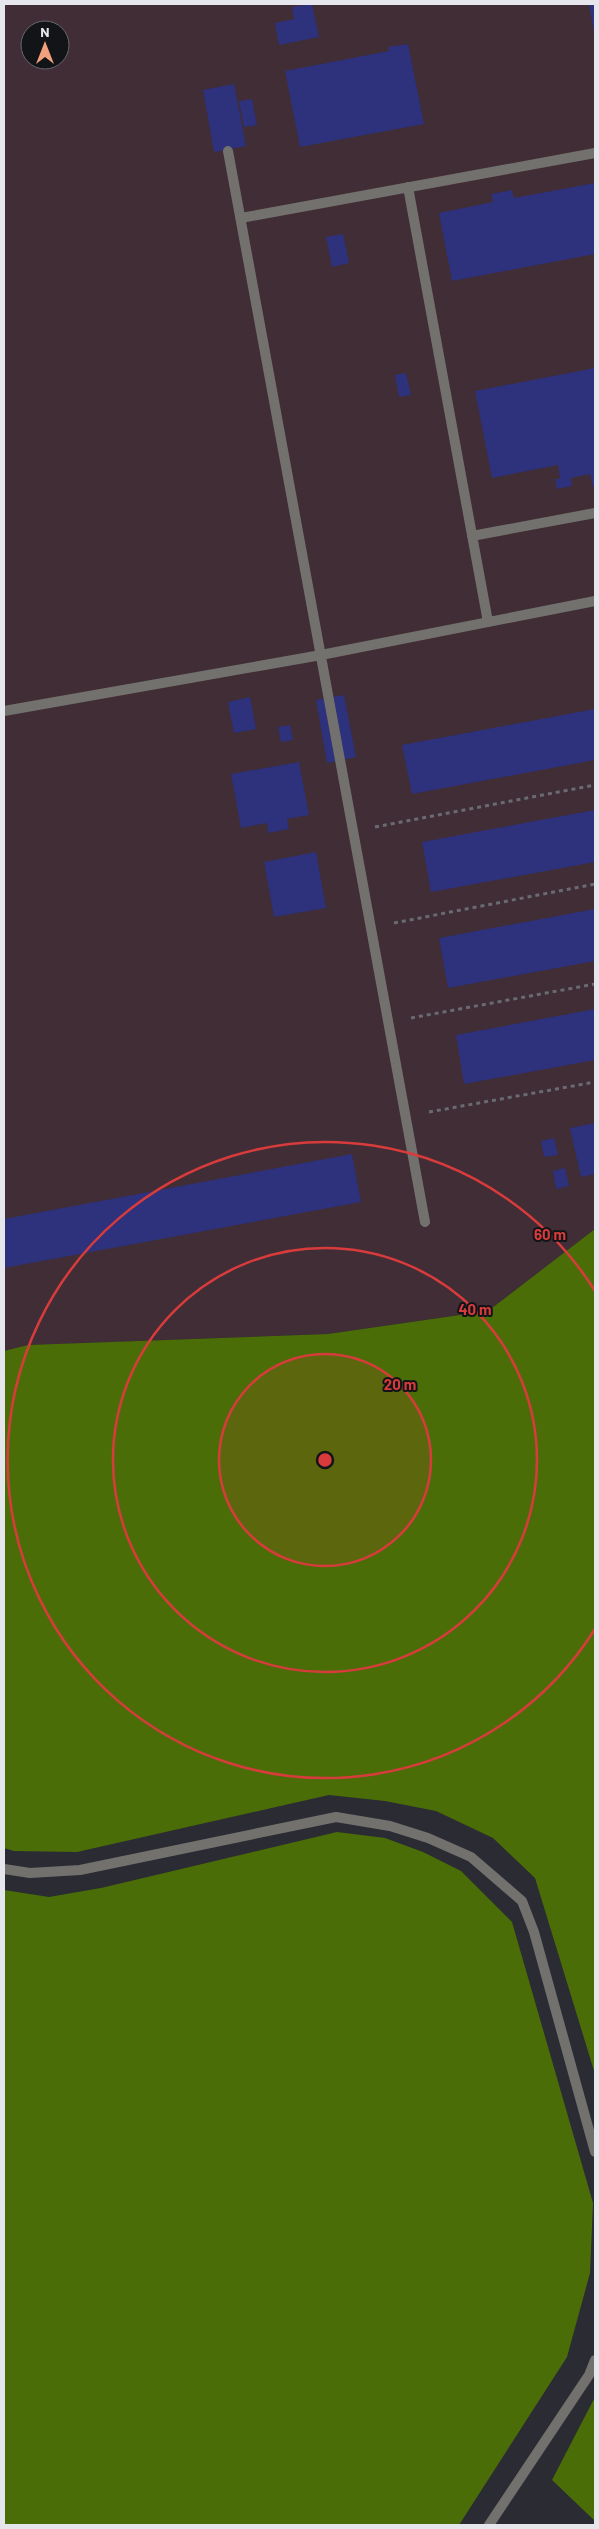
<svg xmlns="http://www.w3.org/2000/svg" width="599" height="2529" font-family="Barlow,sans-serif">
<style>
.commercial{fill:#402d35;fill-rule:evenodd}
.forest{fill:#4b6d07}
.building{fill:#2e317c}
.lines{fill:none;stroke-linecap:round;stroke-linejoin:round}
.path{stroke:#696a72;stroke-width:3;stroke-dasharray:4 4;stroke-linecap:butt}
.service{stroke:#73716d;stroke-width:10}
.minor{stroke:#73716d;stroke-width:10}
.ring{fill:none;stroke:#d83b3c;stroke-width:2.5}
.centre{fill:#d83b3c;stroke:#131418;stroke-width:2.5}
.ring-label{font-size:15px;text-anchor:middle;font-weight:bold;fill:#d83b3c;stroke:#131418;stroke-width:4;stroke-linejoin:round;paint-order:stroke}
</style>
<rect width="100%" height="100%" fill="#2a2b33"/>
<path class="commercial" d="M4,4H595V1229L488,1311L328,1334L28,1345L4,1351ZM30,30H60V60H30Z"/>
<path class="forest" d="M595,1229V2074L535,1878L493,1838L436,1811L385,1801L329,1795L77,1852L14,1851L4,1848V1351L28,1345L328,1334L488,1311Z
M337,1832L385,1838L423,1852L461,1871L512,1922L593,2203L590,2273L567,2357L459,2525H4V1890L49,1897L101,1888Z
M595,2397V2521L552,2480Z"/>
<path class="building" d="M312,4L319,37L279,45L275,23L294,19L292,7Z
M589,4H595V33H594Z
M408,44L424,124L300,147L285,71L389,51L388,47Z
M234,84L246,146L214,152L203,90Z
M252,99L257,125L244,127L239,101Z
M595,183V254L452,281L439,213L493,202L491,194L512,190L514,198Z
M343,234L349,263L332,267L326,237Z
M595,368V487H593L590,474L571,478L572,486L557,489L555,479H560L558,465L492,478L475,391Z
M406,373L411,395L399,397L395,375Z
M344,695L356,757L327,763L316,700Z
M250,697L256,729L234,733L228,702Z
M595,709V760L412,794L402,745Z
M290,725L293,740L281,742L278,727Z
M299,762L309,815L287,819L289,829L268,833L267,823L241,828L231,774Z
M595,810V862L431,892L422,842Z
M316,852L326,908L274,917L264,862Z
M595,909V961L448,988L439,938Z
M595,1009V1060L464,1084L456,1035Z
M595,1123V1174L581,1177L570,1128Z
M554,1138L558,1155L544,1157L541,1141Z
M352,1154L361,1202L4,1268V1219Z
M565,1168L569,1186L556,1189L553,1171Z"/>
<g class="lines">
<path class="path" d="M375,827L595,785
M394,923L595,884
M411,1018L595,984
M429,1112L595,1082"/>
<path class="service" d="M228,151L425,1222
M408,187L488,622
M241,218L595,153
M472,536L595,513
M4,711L321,655L595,601"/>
<path class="minor" d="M4,1869L30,1873L80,1870L336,1817L390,1826L428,1838L471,1857L522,1901L534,1932L595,2152
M489,2525L589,2375L595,2360"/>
</g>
<circle cx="325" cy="1460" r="106" fill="#d83b3c" fill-opacity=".12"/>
<g class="ring">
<circle cx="325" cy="1460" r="106"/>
<circle cx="325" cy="1460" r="212"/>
<path d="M595 1629A318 318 0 1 1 595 1291"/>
</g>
<circle cx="325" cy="1460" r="8" class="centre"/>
<g class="ring-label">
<text x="550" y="1240">60 m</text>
<text x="475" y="1315">40 m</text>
<text x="400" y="1390">20 m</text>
</g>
<rect width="599" height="2529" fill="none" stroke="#e6e7ed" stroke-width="10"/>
<g transform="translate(45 45)"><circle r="24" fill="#131418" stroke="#67686d"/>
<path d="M0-4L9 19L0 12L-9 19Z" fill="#f1a17b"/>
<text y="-8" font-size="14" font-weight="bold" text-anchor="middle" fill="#e6e7ed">N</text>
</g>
</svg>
